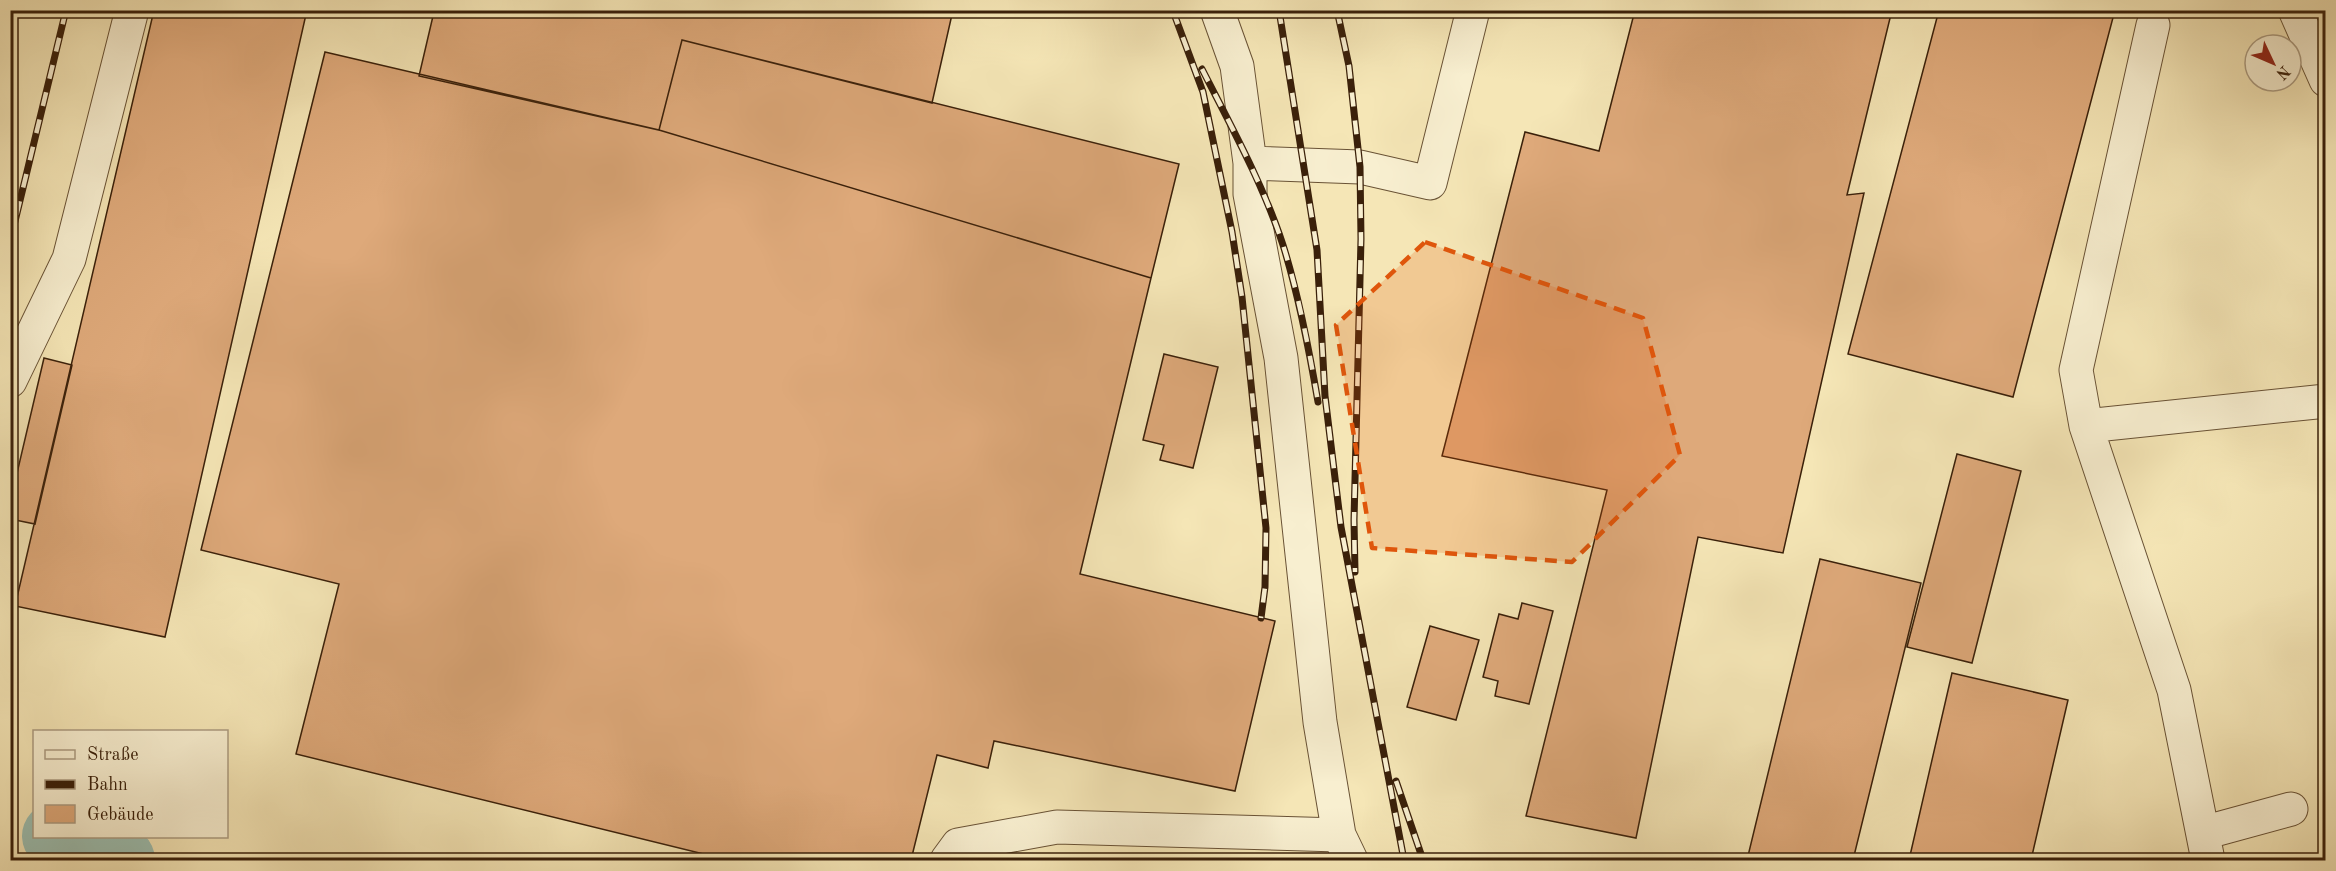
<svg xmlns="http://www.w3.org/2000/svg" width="2336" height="871" font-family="'Old Standard TT',serif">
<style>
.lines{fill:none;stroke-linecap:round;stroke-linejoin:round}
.river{stroke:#9cbfb1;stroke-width:68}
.building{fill:#dea97a;stroke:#3a200a;stroke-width:1.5}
.minor-casing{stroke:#695235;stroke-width:35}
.minor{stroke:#f8efd0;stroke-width:33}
.rail-casing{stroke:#3a200a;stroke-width:7}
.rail{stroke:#f8efd0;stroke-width:4.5;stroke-dasharray:14;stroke-linecap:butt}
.marked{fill:#df560c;fill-opacity:0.2;stroke:#df560c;stroke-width:4.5;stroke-dasharray:12 8;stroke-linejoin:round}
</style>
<rect width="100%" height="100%" fill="#f5e6b6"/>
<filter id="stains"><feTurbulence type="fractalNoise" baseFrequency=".00333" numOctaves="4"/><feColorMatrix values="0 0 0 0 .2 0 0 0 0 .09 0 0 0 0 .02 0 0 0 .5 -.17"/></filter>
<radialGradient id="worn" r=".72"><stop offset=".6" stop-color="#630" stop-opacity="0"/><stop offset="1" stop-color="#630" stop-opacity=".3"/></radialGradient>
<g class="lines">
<path class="river" d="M56,836L121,860"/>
</g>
<path class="building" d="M154,10H307L165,637L15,606Z
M402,10H953L932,103L682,40L659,130L419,76L433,16Z
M1635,10H1892L1847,195L1864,193L1783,553L1698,537L1636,838L1526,816L1607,490L1442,456L1525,132L1599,151Z
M1939,10H2115L2013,397L1848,354Z
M682,40L1179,164L1151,278L659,130Z
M325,52L659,130L1151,278L1080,574L1275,621L1235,791L994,741L988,768L937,755L911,860H728L296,754L339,584L201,550Z
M1164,354L1218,367L1193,468L1160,460L1164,445L1143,440Z
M44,358L72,365L35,524L10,519V503Z
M1957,454L2021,471L1972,663L1907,647Z
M1820,559L1921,583L1853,860H1747Z
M1522,603L1553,611L1529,704L1495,696L1498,681L1483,677L1499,614L1518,619Z
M1430,626L1479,640L1456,720L1407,707Z
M1952,673L2068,700L2031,860H1909Z"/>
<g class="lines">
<defs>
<path id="minor" d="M1217,10L1237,66L1250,163V194L1281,358L1320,722L1339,835L1351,860
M2295,10L2326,80
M2153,25L2076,370L2086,426L2174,690L2208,860
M1250,163L1360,167L1430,183L1473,10
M10,381L69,259L132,10
M2086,426L2326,401
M2203,833L2291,809
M947,860L958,845L1057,827L1339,835"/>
</defs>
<use href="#minor" class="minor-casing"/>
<use href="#minor" class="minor"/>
<defs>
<path id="rail" d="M1279,10L1317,250L1325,396L1341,527L1404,860
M1337,10L1349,66L1360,167L1361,239L1354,520L1355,572
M1173,11L1203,92L1232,232L1242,297L1266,528L1265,587L1261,618
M1202,69C1231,126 1263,184 1283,245C1299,296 1309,349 1318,402
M10,242L66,10
M1396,781L1423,860
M525,858L530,860"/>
</defs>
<use href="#rail" class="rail-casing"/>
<use href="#rail" class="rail"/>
</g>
<path class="marked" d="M1425,242L1643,318L1680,455L1572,562L1372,548L1336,325Z"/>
<rect width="2336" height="871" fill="none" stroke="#f5e6b6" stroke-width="36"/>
<rect x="12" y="12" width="2312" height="847" fill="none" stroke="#3a200a" stroke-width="3"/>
<rect x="18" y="18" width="2300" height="835" fill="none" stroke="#3a200a" stroke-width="1.5"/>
<rect x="33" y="730" width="195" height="108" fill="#f8efd0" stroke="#ac9c81" stroke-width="1.5"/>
<rect x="45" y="750" width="30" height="9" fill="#f8efd0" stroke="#ac9c81" stroke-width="1.5"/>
<text x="87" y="760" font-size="18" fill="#3a200a">Straße</text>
<rect x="45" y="780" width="30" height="9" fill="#3a200a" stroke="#ac9c81" stroke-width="1.5"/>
<text x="87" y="790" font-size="18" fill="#3a200a">Bahn</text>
<rect x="45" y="805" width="30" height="18" fill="#dea97a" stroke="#ac9c81" stroke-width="1.5"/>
<text x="87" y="820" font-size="18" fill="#3a200a">Gebäude</text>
<g transform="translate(2273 63) rotate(134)"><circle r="28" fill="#f8efd0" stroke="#ac9c81" stroke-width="1.5"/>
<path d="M0-4.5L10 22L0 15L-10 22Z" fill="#8f2418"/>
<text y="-9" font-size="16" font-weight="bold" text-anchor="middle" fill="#3a200a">N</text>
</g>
<rect width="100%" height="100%" filter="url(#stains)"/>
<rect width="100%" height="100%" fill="url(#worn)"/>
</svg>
